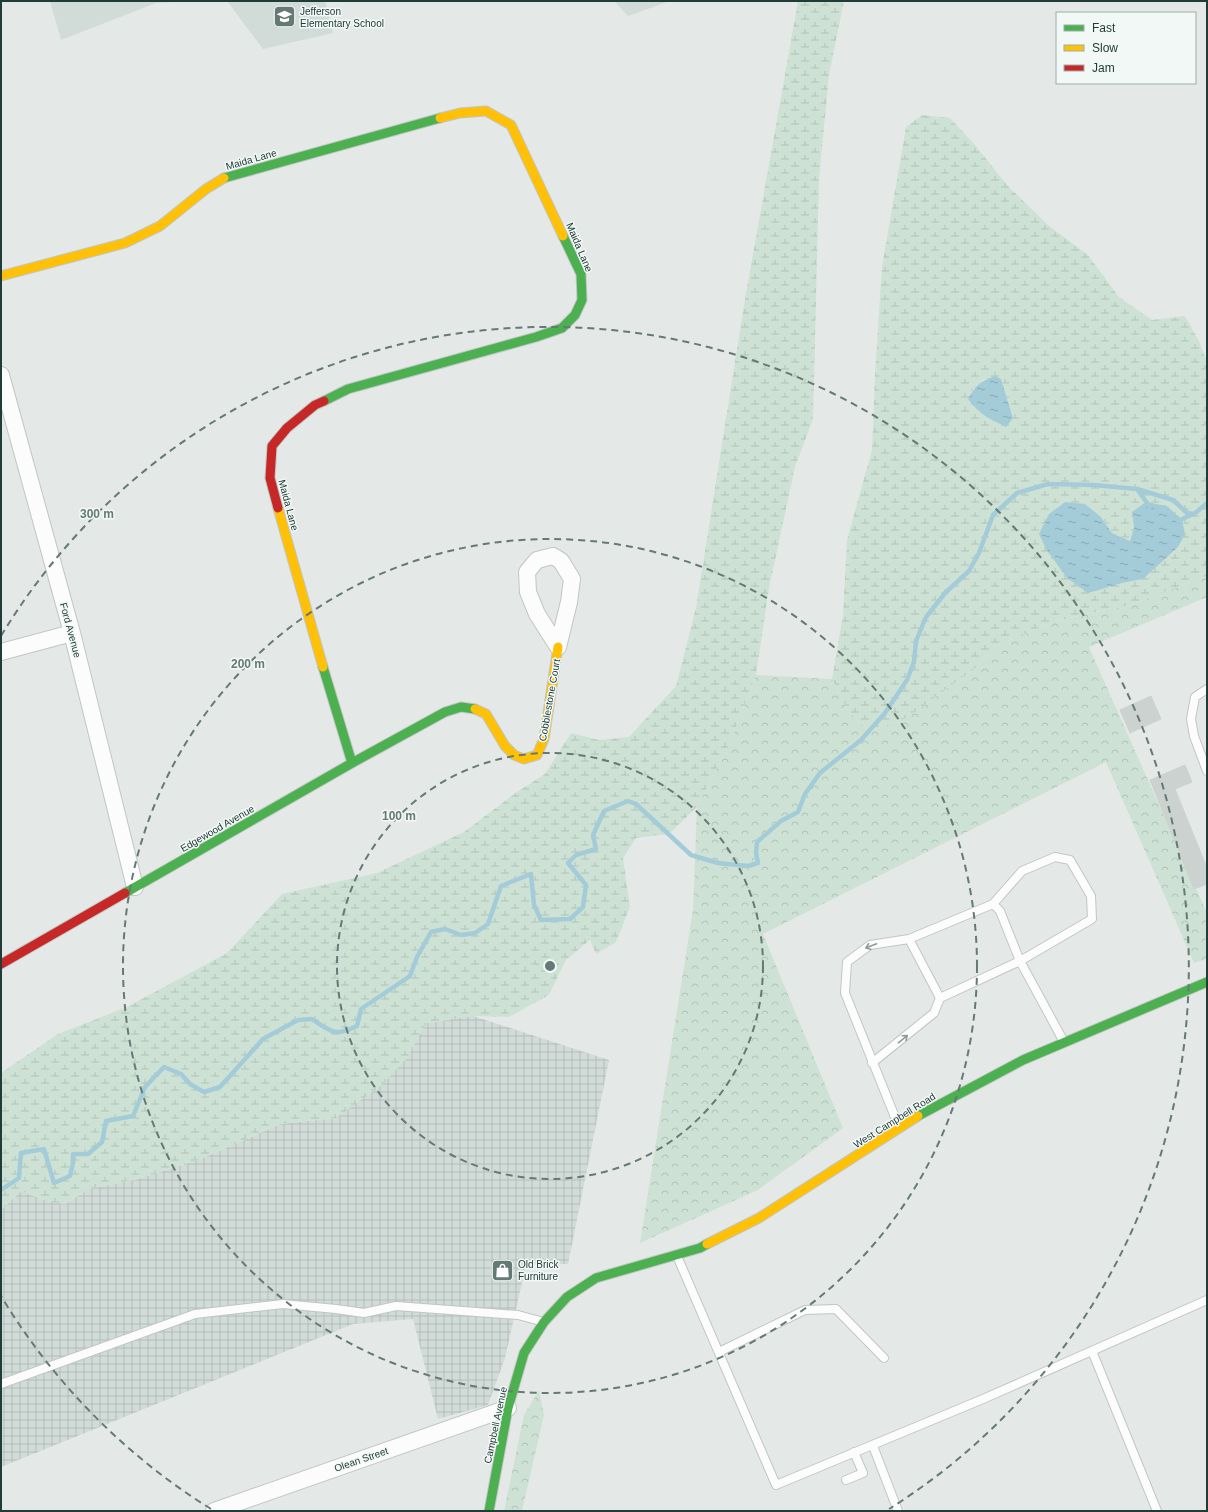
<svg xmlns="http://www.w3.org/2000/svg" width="1208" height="1512" font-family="Helvetica,sans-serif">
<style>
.built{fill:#d1dbd7}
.industrial{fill:url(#industrial-grid)}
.forest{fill:url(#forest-crowns)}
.wetland{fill:url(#wetland-marsh);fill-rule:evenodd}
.water{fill:url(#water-ripples)}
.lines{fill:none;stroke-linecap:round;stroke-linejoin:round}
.stream{stroke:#a4ccd8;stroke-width:4.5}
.building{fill:#ccd2d0;stroke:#ccd2d0}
.lane-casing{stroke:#c1c6c4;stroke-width:10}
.street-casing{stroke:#c1c6c4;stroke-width:18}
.fast-casing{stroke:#bfc6c4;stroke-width:11}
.slow-casing{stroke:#bfc6c4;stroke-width:11}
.jam-casing{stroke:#bfc6c4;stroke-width:11}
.lane{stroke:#fbfcfb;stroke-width:8}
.street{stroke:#fbfcfb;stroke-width:16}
.fast{stroke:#4caf50;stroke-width:9}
.slow{stroke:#ffc107;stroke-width:9}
.jam{stroke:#c62828;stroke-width:9}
.oneway{stroke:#8e9c9a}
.ring{fill:none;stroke:#657975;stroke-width:2;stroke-dasharray:7 5}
.labels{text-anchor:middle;stroke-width:3;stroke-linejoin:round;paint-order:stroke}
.poi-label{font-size:10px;fill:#213c38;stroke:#f2f8f6;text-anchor:start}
.street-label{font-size:10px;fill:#213c38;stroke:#f2f8f6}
.centre{fill:#657975;stroke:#f2f8f6;stroke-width:2}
.ring-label{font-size:12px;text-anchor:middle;font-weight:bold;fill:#657975;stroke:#f2f8f6;stroke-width:3;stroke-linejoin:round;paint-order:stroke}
</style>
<defs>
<pattern id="industrial-grid" width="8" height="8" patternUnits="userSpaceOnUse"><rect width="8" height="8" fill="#d1dbd7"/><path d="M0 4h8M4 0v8" fill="none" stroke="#b3bdb9"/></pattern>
<pattern id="forest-crowns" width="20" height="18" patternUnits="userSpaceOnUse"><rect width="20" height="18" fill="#cde2d5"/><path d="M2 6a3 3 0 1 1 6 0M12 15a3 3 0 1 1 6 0" fill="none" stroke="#b0c3b8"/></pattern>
<pattern id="wetland-marsh" width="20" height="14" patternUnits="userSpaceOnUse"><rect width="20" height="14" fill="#cde2d5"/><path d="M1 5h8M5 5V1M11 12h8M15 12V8" fill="none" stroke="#b0c3b8"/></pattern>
<pattern id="water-ripples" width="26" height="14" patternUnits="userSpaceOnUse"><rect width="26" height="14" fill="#a4ccd8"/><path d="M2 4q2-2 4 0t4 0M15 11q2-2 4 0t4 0" fill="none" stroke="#85a7b0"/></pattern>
</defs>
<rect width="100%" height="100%" fill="#e4e9e7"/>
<path class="built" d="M50,1H197L156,3L61,40Z
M227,1H325L333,33L263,49Z
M614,1H670L628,16Z"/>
<path class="industrial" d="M473,1016L609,1060L568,1264L526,1265L505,1358L488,1405L438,1419L413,1319L353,1324L1,1467V1210L21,1191L47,1201L65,1204L89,1189L138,1179L201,1159L280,1124L336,1118L407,1058L426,1023Z"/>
<path class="forest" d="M1207,576V597L1089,647L1207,913V959L1194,963L1106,762L763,934L843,1128L758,1190L640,1243L693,910L697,807L729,745L756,675L832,679L849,712L869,731L906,718L977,667L996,646L1055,621L1129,605Z
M539,1390L544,1415L522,1511H504L524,1415Z"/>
<path class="wetland" d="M798,1H844L829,75L819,179L813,419L795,467L769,588L756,675L729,745L697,807L669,834L636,838L623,858L630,907L616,942L596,954L590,940L566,960L549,995L509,1017L473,1016L426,1023L407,1058L382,1085L336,1118L280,1124L201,1159L138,1179L89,1189L65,1204L47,1201L21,1191L1,1210V1073L58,1034L127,1007L227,953L282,894L377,873L464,832L517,792L545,774L571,733L599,740L629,737L676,686L696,608L744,305Z
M922,115L950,118L975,145L1007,185L1048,225L1088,255L1119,297L1152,320L1185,316L1199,341L1207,362V576L1129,605L1055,621L996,646L977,667L906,718L869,731L849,712L832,679L843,615L847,540L872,450L875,375L882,267L906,127ZM984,379H1001L1013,418L968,399L974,388ZM1132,512L1143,579L1122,583L1101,517L1112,533L1130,541L1134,528Z"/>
<path class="water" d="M995,376L1001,379L1013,418L1006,427C989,419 979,414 968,399C975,386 980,381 995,376Z
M1065,502L1085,504L1101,517L1112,533L1130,541L1134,528L1132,512L1146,502L1167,506L1182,520L1185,534L1178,547L1143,579L1122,583L1088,593L1067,578L1046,549L1039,534L1049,514Z"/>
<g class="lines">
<path class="stream" d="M1137,489L1150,507
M1178,521L1193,514
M1,1190L19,1178L21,1153L44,1149L54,1183L70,1176L73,1163V1154H88L102,1142L106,1121L133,1116L145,1087L164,1067L181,1074L190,1084L204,1092L220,1087L263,1039L298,1020L312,1019C331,1032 335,1037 357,1026L361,1009L410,976L417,957L431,932L445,929L461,935L475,933L488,924L501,886L531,874L534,905L541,920L570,919L583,907L586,885L568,863L576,855L596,849L593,835L604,811L628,801L636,804L691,855L718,863L748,866L758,863L756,853L757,842L781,821L798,812L805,794L820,773L861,740L885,713L907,680L914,662L916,641L926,617L946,592L969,571L979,553L993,515L1017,493L1048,484L1094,485L1137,489L1173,500L1187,513L1194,514L1207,503"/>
</g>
<path class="building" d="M1151,696L1161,719L1130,733L1120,710Z
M1185,765L1192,782L1175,789L1207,868V884L1194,889L1150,780Z"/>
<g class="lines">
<defs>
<path id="lane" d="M1207,689L1195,697L1191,719L1194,736L1207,771
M940,998L909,939L993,904L1000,911L1020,961L1064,1042
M872,1063L934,1013L940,998L1020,961L1092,919L1091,896L1070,860L1055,857L1022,871L993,904
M899,1127L845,993L847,962L870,945L909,939
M677,1256L776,1485L983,1399L1207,1300
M1092,1351L1157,1511
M719,1352L805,1310L836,1309L884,1358
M1,1384L195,1314L283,1304L336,1309L364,1313L396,1306L518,1315L544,1322
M873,1446L898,1511
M846,1480L863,1473L854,1452"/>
<path id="street" d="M1,375L72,633L135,887
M553,556L561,561L572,579L569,602L558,647L537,614L528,592L527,572L537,560Z
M1,652L72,633
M214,1511L508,1408"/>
<path id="fast" d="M224,178L440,118
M324,401L348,389L536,337L562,328L575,315L582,300L581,274L563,236
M323,667L352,763
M125,893L352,763L445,712L461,707L475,709
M918,1116L1023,1060L1207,982
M489,1511L508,1408L524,1353L544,1322L567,1297L596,1278L700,1248L707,1244"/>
<path id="slow" d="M440,118L460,113L486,111L511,125L563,236
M1,276L125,243L160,226L206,189L224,178
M278,508L323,667
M475,709L486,714L505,746L514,755L524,759L537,755L544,739L558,647
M707,1244L759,1218L918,1116"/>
<path id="jam" d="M278,508L270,478L272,446L287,428L315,405L324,401
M1,964L125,893"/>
</defs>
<use href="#lane" class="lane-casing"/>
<use href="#street" class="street-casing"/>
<use href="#fast" class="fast-casing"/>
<use href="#slow" class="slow-casing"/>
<use href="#jam" class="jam-casing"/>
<use href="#lane" class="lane"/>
<use href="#street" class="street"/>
<use href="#fast" class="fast"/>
<use href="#slow" class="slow"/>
<use href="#jam" class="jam"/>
</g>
<defs><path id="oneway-shaft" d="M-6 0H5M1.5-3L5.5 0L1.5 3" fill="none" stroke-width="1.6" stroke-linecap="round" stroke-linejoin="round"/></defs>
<g class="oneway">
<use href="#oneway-shaft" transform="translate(871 946) rotate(159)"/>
<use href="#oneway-shaft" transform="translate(903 1039) rotate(-39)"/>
</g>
<g class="ring">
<circle cx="550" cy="966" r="213"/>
<circle cx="550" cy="966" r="427"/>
<path d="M211 1509A640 640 0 0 1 1 1296M1 636A640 640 0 1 1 889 1509"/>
</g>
<defs>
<symbol id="school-square" viewBox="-11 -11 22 22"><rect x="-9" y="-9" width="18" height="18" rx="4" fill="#657975" stroke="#f2f8f6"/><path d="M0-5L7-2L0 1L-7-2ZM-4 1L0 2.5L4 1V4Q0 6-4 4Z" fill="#fff"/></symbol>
<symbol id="shop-square" viewBox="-11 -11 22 22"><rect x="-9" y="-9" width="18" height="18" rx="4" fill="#657975" stroke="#f2f8f6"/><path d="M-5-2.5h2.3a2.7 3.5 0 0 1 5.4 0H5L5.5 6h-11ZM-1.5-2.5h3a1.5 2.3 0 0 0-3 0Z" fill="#fff"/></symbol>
</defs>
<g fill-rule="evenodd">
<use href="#school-square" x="272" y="4" width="25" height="25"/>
<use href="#shop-square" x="490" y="1258" width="25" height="25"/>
</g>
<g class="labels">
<g class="poi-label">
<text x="300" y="15">Jefferson<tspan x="300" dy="12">Elementary School</tspan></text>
<text x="518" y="1268">Old Brick<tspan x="518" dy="12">Furniture</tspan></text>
</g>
<g class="street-label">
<text transform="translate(251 159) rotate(-16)" y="4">Maida Lane</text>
<text transform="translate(580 247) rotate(67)" y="4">Maida Lane</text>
<text transform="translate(289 505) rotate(75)" y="4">Maida Lane</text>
<text transform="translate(71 630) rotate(75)" y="4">Ford Avenue</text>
<text transform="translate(549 700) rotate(-80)" y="4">Cobblestone Court</text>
<text transform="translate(217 828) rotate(-30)" y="4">Edgewood Avenue</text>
<text transform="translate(894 1120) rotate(-32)" y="4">West Campbell Road</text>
<text transform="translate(495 1425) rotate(-78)" y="4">Campbell Avenue</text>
<text transform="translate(361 1459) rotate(-19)" y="4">Olean Street</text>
</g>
</g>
<circle cx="550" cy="966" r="6" class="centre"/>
<g class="ring-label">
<text x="97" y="518">300 m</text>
<text x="248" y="668">200 m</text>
<text x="399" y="820">100 m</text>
</g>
<rect width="1208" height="1512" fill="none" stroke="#213c38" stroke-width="4"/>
<rect x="1056" y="12" width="140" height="72" fill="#f2f8f6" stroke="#9eadaa"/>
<rect x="1064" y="25" width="20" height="6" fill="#4caf50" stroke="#9eadaa"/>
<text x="1092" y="32" font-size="12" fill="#213c38">Fast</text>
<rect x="1064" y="45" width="20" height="6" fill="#ffc107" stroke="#9eadaa"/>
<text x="1092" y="52" font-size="12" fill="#213c38">Slow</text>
<rect x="1064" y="65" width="20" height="6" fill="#c62828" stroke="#9eadaa"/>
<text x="1092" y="72" font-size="12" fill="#213c38">Jam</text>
</svg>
